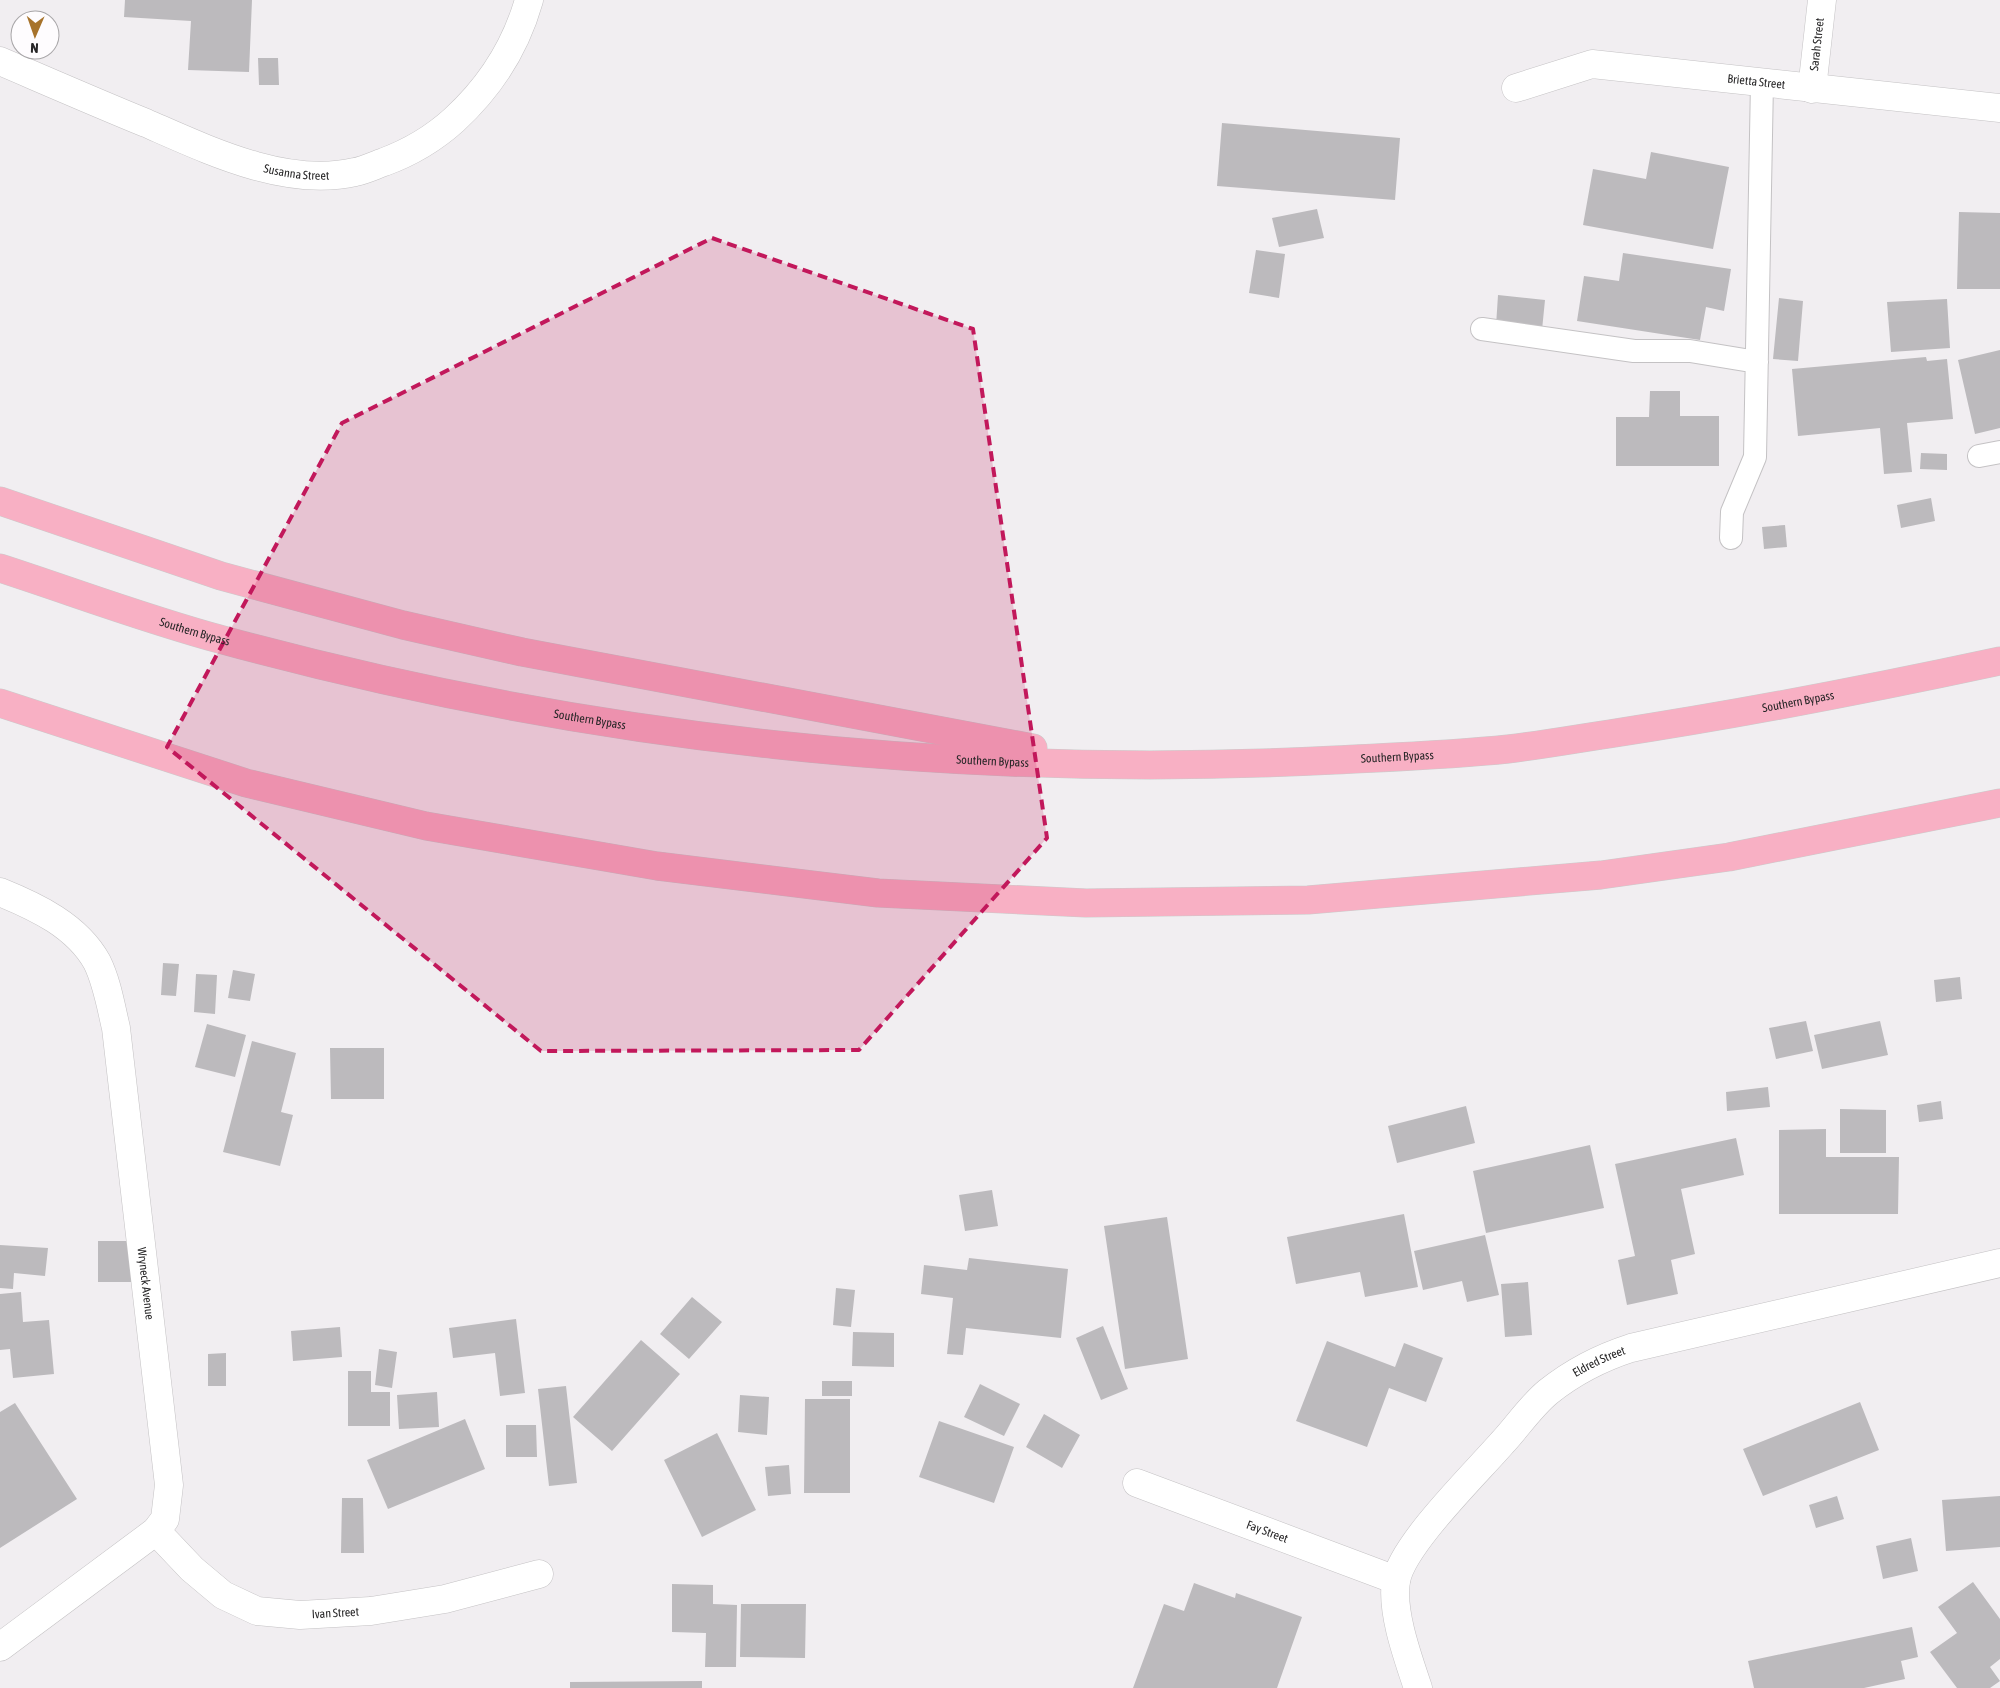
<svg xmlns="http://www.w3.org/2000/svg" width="2000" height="1688" font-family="'Asap Condensed',sans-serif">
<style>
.building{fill:#bcbabd}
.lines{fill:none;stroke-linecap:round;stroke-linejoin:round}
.lane-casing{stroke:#c4c2c4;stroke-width:24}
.street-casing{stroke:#c4c2c4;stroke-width:29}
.highway-casing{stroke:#cbcbcb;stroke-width:29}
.lane{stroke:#fff;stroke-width:22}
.street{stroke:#fff;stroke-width:28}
.highway{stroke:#f8b0c4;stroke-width:28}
.marked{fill:#c2185b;fill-opacity:0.2;stroke:#c2185b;stroke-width:4;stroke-dasharray:10 6;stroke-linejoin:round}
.labels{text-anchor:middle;stroke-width:5;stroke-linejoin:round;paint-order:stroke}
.street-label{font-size:12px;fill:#272627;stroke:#fefcfe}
</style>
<rect width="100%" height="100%" fill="#f1eef1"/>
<path class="building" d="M125,0H252L249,72L188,70L191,21L124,17Z
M258,58H278L279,85H259Z
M1222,123L1400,138L1395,200L1217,186Z
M1651,152L1729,167L1713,249L1583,225L1593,169L1646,179Z
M1317,209L1324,238L1279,247L1272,218Z
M1959,212L2000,213V289H1957Z
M1256,250L1285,254L1279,298L1249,293Z
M1623,253L1731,269L1724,311L1706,307L1700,340L1577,321L1584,276L1619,281Z
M1498,295L1545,300L1542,330L1496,326Z
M1779,298L1803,301L1798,361L1773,359Z
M1947,299L1950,348L1891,352L1887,302Z
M2000,350V428L1975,434L1958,360Z
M1926,357L1927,361L1947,359L1953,419L1907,423L1912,472L1884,474L1880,428L1798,436L1792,369Z
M1650,391H1680V416H1719V466H1616V417H1649Z
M1921,453L1947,454V470L1920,469Z
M1931,498L1935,521L1901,528L1897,505Z
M1785,525L1787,547L1764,549L1762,527Z
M163,963L179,964L176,996L161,995Z
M233,970L255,974L250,1001L228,998Z
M196,974L217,975L215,1014L194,1012Z
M1960,977L1962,999L1936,1002L1934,980Z
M1806,1021L1813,1051L1776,1059L1769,1028Z
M1880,1021L1888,1055L1822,1069L1814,1035Z
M207,1024L246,1035L235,1077L195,1067Z
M252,1041L296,1053L281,1112L293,1115L280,1166L223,1152Z
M330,1048H384V1099H331Z
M1768,1087L1770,1107L1727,1111L1726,1092Z
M1941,1101L1943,1119L1919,1122L1917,1105Z
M1466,1106L1475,1143L1397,1163L1388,1126Z
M1840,1109L1886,1110V1153H1840Z
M1826,1129V1157H1899L1898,1214H1779V1130Z
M1736,1138L1744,1175L1681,1189L1695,1254L1671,1260L1678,1294L1627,1305L1618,1260L1635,1256L1615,1164Z
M1590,1145L1604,1208L1486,1233L1473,1171Z
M992,1190L998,1226L965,1231L959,1195Z
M1404,1214L1418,1287L1365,1297L1360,1272L1296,1284L1287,1237Z
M1167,1217L1188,1359L1125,1369L1104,1226Z
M1485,1235L1499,1295L1467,1302L1462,1281L1423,1290L1414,1251Z
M98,1241H131V1282H98Z
M0,1245L48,1248L45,1276L14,1273L13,1289L0,1288Z
M969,1258L1068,1269L1061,1338L966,1328L963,1355L947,1354L953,1298L921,1294L924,1265L967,1270Z
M1528,1282L1532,1335L1505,1337L1501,1284Z
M836,1288L855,1290L851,1327L833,1325Z
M21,1292L23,1322L49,1320L54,1374L13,1378L10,1349L0,1350V1294Z
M692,1297L722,1322L689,1359L660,1334Z
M516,1319L525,1393L500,1396L495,1353L453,1358L449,1328Z
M1103,1326L1128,1389L1101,1400L1076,1338Z
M340,1327L342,1357L293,1361L291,1331Z
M853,1332L894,1333V1367L852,1366Z
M641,1340L680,1374L612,1451L573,1417Z
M1327,1341L1395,1367L1404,1343L1443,1358L1426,1402L1389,1388L1367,1447L1296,1421Z
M379,1349L397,1352L392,1388L375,1385Z
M226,1353V1386H208V1354Z
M348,1371H371V1392H390V1426H348Z
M822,1381H852V1396H822Z
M980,1384L1020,1404L1004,1436L964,1417Z
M566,1386L577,1483L549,1486L538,1389Z
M437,1392L439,1427L399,1429L397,1395Z
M740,1395L769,1397L767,1435L738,1432Z
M805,1399H850V1493H804Z
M1860,1402L1879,1450L1763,1496L1743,1449Z
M15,1403L77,1499L0,1548V1412Z
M1044,1414L1080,1435L1062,1468L1026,1447Z
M465,1419L485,1469L388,1509L367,1460Z
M939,1421L1014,1447L994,1503L919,1477Z
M506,1425H536L537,1457H506Z
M717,1433L756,1510L702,1537L664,1460Z
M789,1465L791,1494L768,1496L765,1467Z
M1837,1496L1844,1519L1816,1528L1809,1505Z
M2000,1496V1547L1946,1551L1942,1500Z
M342,1498H363L364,1553H341Z
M1911,1538L1918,1571L1883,1579L1876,1546Z
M1973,1582L2000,1619V1659L1990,1667L2000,1681L1990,1688H1957L1930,1652L1957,1633L1938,1607Z
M1194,1583L1235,1598L1236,1593L1302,1617L1277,1688H1133L1164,1604L1184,1611Z
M672,1584L713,1585V1604L737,1605L736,1667H705L706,1633L672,1632Z
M741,1604H806L805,1658L740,1657Z
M1912,1627L1918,1657L1901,1661L1905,1679L1864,1688H1754L1748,1661Z
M702,1681V1688H570V1682Z"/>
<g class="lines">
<defs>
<path id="lane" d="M1482,329L1634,351H1690L1757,362
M1979,456L2000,452
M1731,538L1732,512L1755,457L1762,82"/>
<g id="street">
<path id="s1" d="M0,61C49,82 97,103 146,123C208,150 286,188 355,172C365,170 375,165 384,162C411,152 433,139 454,120C490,87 516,46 529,0"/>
<path id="s2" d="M1516,88L1592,64L2000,108"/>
<path id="s3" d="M1812,89L1822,0"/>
<path id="s4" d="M0,892C37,907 77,926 97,962C107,982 111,1007 116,1028L169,1485L165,1519L156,1531L0,1647"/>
<path id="s5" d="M1137,1483L1396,1580"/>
<path id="s6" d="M156,1531L192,1569L223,1595L257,1611L300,1615L371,1611L445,1599L539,1574"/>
<path id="s7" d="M1418,1688C1408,1658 1391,1612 1396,1581C1402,1545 1476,1473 1502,1443C1517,1427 1531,1406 1548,1392C1573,1372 1600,1358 1631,1348L2000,1263"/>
</g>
<g id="highway">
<path d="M0,501L221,576L403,625L522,652L1033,748"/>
<path id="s8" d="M0,568C74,592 148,620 223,640C585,739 961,780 1335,760C1392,757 1451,755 1508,749C1542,745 1575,739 1609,734C1740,714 1870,689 2000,661"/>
<path d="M0,703L246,783L426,826L657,866L878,893L1086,903L1308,900L1601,875L1729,857L2000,803"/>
</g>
</defs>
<use href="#lane" class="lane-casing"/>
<use href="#street" class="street-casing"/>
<use href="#highway" class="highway-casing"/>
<use href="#lane" class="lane"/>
<use href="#street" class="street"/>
<use href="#highway" class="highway"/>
</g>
<path class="marked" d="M712,238L973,329L1047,838L859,1050L541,1051L167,747L342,423Z"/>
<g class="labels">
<g class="street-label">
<text dy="4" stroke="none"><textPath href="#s3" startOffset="45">Sarah Street</textPath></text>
<text dy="4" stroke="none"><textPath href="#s2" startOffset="245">Brietta Street</textPath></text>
<text dy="4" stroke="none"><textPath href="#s1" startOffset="318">Susanna Street</textPath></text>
<text dy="4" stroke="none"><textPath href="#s8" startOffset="205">Southern Bypass</textPath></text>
<text dy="4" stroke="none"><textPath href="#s8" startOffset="1825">Southern Bypass</textPath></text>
<text dy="4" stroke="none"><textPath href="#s8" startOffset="610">Southern Bypass</textPath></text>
<text dy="4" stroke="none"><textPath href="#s8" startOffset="1420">Southern Bypass</textPath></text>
<text dy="4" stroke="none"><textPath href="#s8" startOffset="1015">Southern Bypass</textPath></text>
<text dy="4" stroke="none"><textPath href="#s4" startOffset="448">Wryneck Avenue</textPath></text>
<text dy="4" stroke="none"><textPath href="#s7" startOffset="414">Eldred Street</textPath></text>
<text dy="4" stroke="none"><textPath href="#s5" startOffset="139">Fay Street</textPath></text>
<text dy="4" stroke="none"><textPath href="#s6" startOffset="209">Ivan Street</textPath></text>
</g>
</g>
<g transform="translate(35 35) rotate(182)"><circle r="24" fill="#fefcfe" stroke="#a8a6a8"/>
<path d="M0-4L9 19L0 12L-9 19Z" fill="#a7732b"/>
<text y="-8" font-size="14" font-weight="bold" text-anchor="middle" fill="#272627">N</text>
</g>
</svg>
